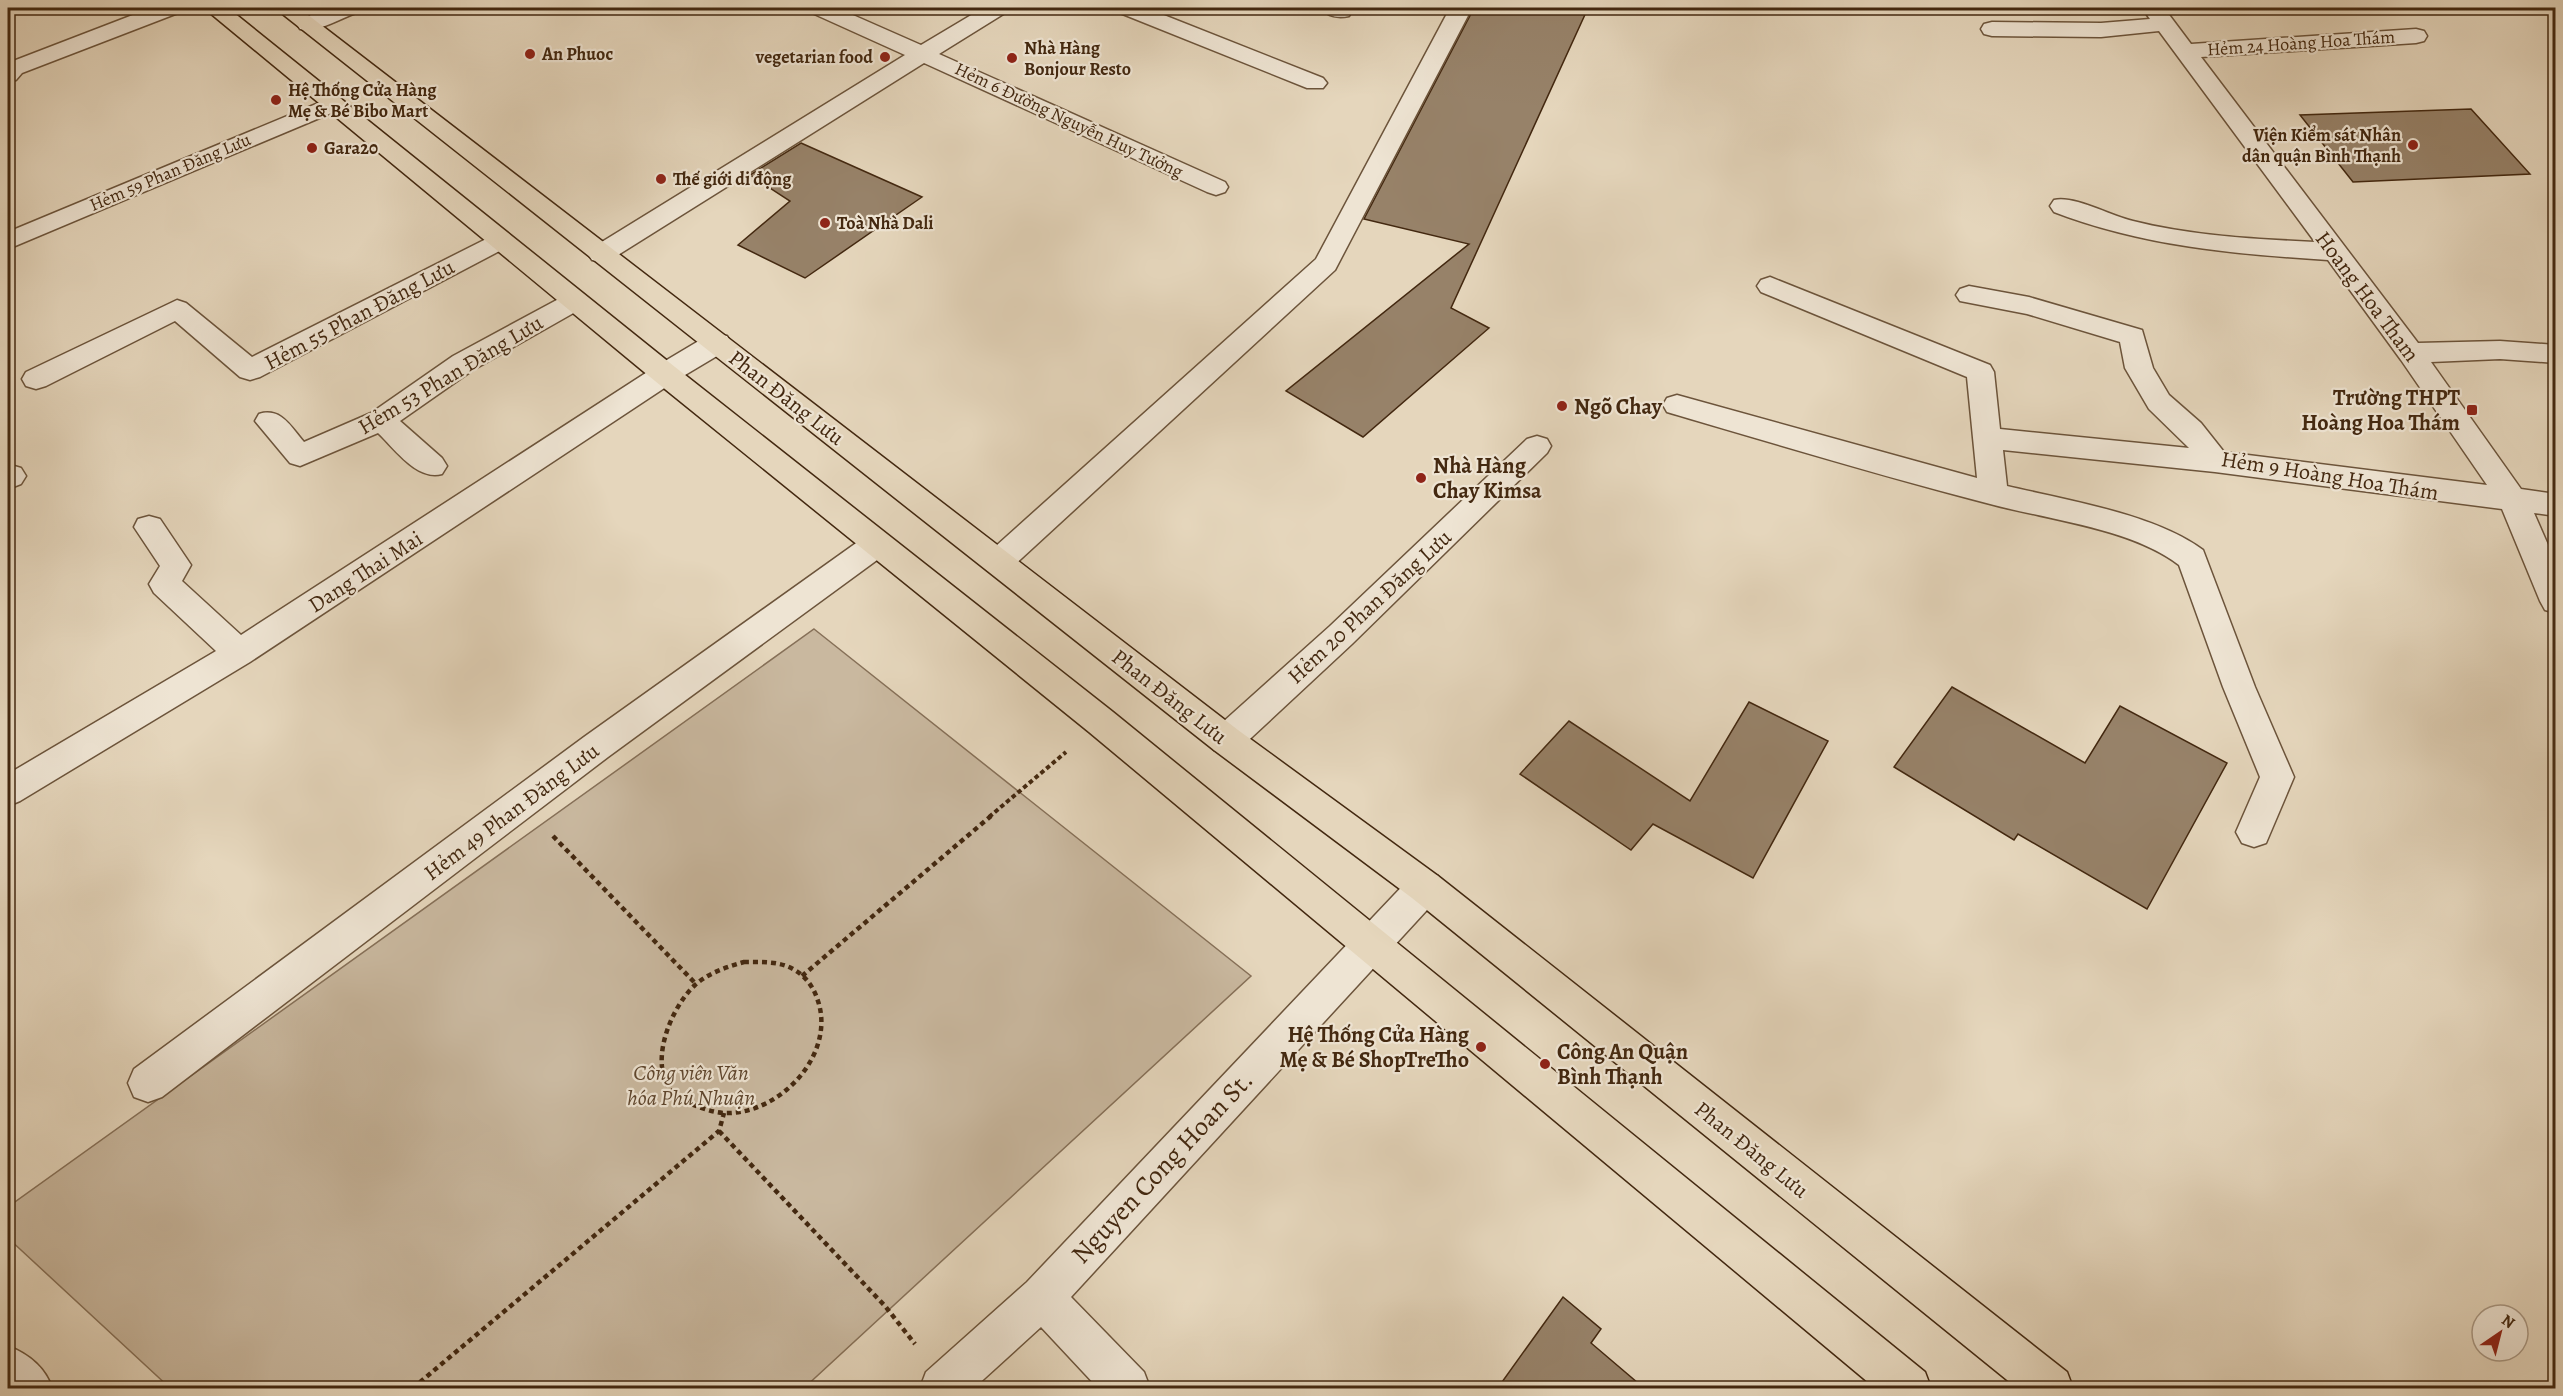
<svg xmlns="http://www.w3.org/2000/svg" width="2563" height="1396" font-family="Alegreya,serif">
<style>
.green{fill:#c9b89f;stroke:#867058;stroke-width:1.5}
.building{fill:#978269;stroke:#432810;stroke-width:1.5}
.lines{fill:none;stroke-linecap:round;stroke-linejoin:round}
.minor-casing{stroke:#6c543b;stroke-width:3}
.major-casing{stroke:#432810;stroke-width:3}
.path-far1{stroke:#432810;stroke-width:4;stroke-dasharray:4.5 3;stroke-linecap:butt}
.path{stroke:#432810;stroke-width:4.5;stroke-dasharray:5 4;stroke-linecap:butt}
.minor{fill:#eee4d3;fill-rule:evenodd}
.major{fill:#e5d6bc;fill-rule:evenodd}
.poi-dot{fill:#8f2418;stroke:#eee4d3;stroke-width:2}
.labels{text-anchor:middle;stroke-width:4.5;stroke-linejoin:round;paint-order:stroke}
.far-street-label{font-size:18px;fill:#432810;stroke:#eee4d3}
.far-poi-label{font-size:18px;font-weight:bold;fill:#432810;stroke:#eee4d3;text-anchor:start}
.street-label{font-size:22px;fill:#432810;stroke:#eee4d3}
.poi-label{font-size:22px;font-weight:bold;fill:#432810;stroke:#eee4d3;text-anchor:start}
.park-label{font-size:22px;font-style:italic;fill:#5e452d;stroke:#eee4d3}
.near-street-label{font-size:27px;fill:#432810;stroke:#eee4d3}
</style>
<rect width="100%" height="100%" fill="#e5d6bc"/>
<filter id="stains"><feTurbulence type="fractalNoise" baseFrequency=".00333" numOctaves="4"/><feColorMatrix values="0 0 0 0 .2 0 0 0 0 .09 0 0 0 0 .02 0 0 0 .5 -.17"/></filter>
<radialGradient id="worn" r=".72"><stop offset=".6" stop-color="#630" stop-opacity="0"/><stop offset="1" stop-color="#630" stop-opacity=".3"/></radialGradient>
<path class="green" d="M814,629L1251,976L804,1388H170L8,1238V1207Z"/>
<path class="building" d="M1474,8H1588L1451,308L1489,328L1363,437L1286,391L1469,244L1364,219Z
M2471,109L2530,174L2353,182L2300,115Z
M801,143L922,197L805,278L738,245L790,201L750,175Z
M1952,687L2085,763L2120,706L2227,763L2147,909L2018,834L2014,840L1894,767Z
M1749,702L1828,741L1753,878L1653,824L1631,850L1520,774L1569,721L1690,801Z
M1563,1297L1601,1329L1591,1343L1645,1389H1497Z"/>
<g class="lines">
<defs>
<path id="minor" d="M151,8H181L178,13L22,73L16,80L8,82V63Z
M330,8H359L356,13C339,19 318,33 300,29L297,24L300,19Z
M809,8H837L921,45L983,8H1008L1005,13L939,54L1225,182L1228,187L1225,192L1216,195L1207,192L924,63L610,260L601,262L592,260L588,254L592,248L905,55L812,13Z
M1117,8H1146L1323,78L1327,83L1323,88H1307L1120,13Z
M1321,8H1350L1352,11L1349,16C1339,18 1327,17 1321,8Z
M1450,8H1472L1335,270L1009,570L998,574L987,570L983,562L987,554L1316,259Z
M2142,8H2164L2191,44L2416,29L2424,31L2427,36L2424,41L2416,43L2201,57L2418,343L2500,341L2556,345V363L2500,359L2431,362L2521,489L2556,494V516L2534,513L2556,563V613L2545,610L2540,601L2502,509L2215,472L2003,450L2007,486C2066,500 2155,514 2203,550L2255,687L2294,777L2266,843L2254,847L2242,843L2236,832L2260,777L2223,687L2179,565C2132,529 2051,520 1994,505C1885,477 1776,444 1667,412L1663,405L1667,398L1677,395L1977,478L1967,377L1761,292L1757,286L1761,280L1770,277L1990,365L1994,372L2000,429L2189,448L2149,409L2125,368L2120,342L2027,314L1960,301L1956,295L1960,289L1969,286L2029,297L2142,330L2153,368L2169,395L2201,423L2224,452L2487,485L2401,360L2328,260C2233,254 2143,246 2054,212L2050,206L2054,200C2074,195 2111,216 2133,221C2192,236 2254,239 2315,242L2159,31L2101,37L1992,36L1984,34L1981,29L1984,24L1992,22L2101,23L2150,19Z
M333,97L341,99L345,104L341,109L8,249V232Z
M500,232L509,234L513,240L509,246L260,377L250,380L240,377L175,321L46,386L36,389L26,386L22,379L26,372L177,300L186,303L252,357Z
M575,292L584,295L588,301L584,307L473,370L400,421L442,458L447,466L442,474C417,481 395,449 378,433L300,466L290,463L255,421L259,414C281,407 291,427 304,442L371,413L453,356L566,295Z
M717,334L727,336L731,343L727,350L675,381L250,662L20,801L8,806V774L216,651L154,593L149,584L160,566L134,527L138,519L149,516L160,519L191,565L182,581L241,635L655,367L707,336Z
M1537,436L1547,439L1551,446L1547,453L1352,644L1238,750L1226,754L1214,750L1209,740L1214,730L1330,626L1527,439Z
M11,465L21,468L26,476L21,484L8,489V466Z
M877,532L888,536L892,544L888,552L608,757L162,1097L148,1102L134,1097L128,1083L134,1069L584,737L866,536Z
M1425,871L1438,876L1443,887L1438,898L1071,1297L1144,1372L1150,1388H1098L1041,1327L974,1388H920L926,1372L1027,1282L1412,876Z
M8,1346C28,1354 45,1367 52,1388H8Z"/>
<path id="major" d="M204,8H228L675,367L1113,712L1925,1372L1931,1388H1875L1089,732L655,381Z
M275,8H299L1238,730L1438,876L2067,1372L2073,1388H2017L1412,898L1214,750Z"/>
</defs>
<use href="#minor" class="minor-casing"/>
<use href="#major" class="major-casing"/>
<path class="path-far1" d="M989,817L1066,752"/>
<path class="path" d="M553,836L696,984
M744,962C760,962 779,961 793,969C806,976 814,988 818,1001C836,1055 779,1116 723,1113C711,1112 699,1107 688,1103C640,1083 667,1011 695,985C708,973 727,967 744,962Z
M802,976L991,816
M719,1131L885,1306L915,1344
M413,1388L719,1131L724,1113"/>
<use href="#minor" class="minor"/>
<use href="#major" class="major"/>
</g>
<g class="poi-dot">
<circle cx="530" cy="54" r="6"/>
<circle cx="885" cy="57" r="6"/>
<circle cx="1012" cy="58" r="6"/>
<circle cx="276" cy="100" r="6"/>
<circle cx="2413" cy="145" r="6"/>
<circle cx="312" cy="148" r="6"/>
<circle cx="661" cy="179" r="6"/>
<circle cx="825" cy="223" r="6"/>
<circle cx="1562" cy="406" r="6"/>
<rect x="2466" y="404" width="12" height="12" rx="3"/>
<circle cx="1421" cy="478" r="6"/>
<circle cx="1481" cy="1047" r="6"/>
<circle cx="1545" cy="1064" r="6"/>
</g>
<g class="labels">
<g class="far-street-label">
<text transform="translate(2301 43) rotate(-4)" y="6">Hẻm 24 Hoàng Hoa Thám</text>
<text transform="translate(1069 120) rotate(25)" y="6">Hẻm 6 Đường Nguyễn Huy Tưởng</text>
<text transform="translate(170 172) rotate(-23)" y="6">Hẻm 59 Phan Đăng Lưu</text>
</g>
<g class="far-poi-label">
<text x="1024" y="54">Nhà Hàng<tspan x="1024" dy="21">Bonjour Resto</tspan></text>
<text x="542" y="60">An Phuoc</text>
<text x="873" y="63" text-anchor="end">vegetarian food</text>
<text x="288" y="96">Hệ Thống Cửa Hàng<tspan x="288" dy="21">Mẹ &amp; Bé Bibo Mart</tspan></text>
<text x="2401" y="141" text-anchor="end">Viện Kiểm sát Nhân<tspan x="2401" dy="21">dân quận Bình Thạnh</tspan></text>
<text x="324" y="154">Gara20</text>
<text x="673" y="185">Thế giới di động</text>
<text x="837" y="229">Toà Nhà Dali</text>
</g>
<g class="street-label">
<text transform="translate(2368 296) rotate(53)" y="8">Hoang Hoa Tham</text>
<text transform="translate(359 314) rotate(-28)" y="8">Hẻm 55 Phan Đăng Lưu</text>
<text transform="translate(450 374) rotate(-31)" y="8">Hẻm 53 Phan Đăng Lưu</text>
<text transform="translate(787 397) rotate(38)" y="8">Phan Đăng Lưu</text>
<text transform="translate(2330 475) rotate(9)" y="8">Hẻm 9 Hoàng Hoa Thám</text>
<text transform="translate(365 571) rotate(-33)" y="8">Dang Thai Mai</text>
<text transform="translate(1369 606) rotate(-43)" y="8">Hẻm 20 Phan Đăng Lưu</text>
<text transform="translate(1170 696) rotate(38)" y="8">Phan Đăng Lưu</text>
<text transform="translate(511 811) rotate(-37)" y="8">Hẻm 49 Phan Đăng Lưu</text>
<text transform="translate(1752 1149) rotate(39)" y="8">Phan Đăng Lưu</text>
</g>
<g class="poi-label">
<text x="2460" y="405" text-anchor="end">Trường THPT<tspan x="2460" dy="25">Hoàng Hoa Thám</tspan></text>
<text x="1574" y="414">Ngõ Chay</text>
<text x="1433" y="473">Nhà Hàng<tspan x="1433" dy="25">Chay Kimsa</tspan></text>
<text x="1469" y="1042" text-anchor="end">Hệ Thống Cửa Hàng<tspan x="1469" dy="25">Mẹ &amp; Bé ShopTreTho</tspan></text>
<text x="1557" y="1059">Công An Quận<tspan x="1557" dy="25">Bình Thạnh</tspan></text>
</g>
<g class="park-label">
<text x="691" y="1080">Công viên Văn<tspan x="691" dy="25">hóa Phú Nhuận</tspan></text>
</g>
<g class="near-street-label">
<text transform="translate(1162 1167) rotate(-47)" y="9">Nguyen Cong Hoan St.</text>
</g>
</g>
<rect width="2563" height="1396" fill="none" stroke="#e5d6bc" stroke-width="30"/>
<rect x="9" y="9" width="2545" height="1378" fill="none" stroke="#432810" stroke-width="3"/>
<rect x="15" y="15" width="2533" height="1366" fill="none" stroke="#432810" stroke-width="1.5"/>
<g transform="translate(2500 1333) rotate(35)"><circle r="28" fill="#eee4d3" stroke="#aa9985" stroke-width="1.5"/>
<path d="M0-4.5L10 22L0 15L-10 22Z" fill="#8f2418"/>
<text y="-9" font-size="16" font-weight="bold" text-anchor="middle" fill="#432810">N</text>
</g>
<rect width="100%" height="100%" filter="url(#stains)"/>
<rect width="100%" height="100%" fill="url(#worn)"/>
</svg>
